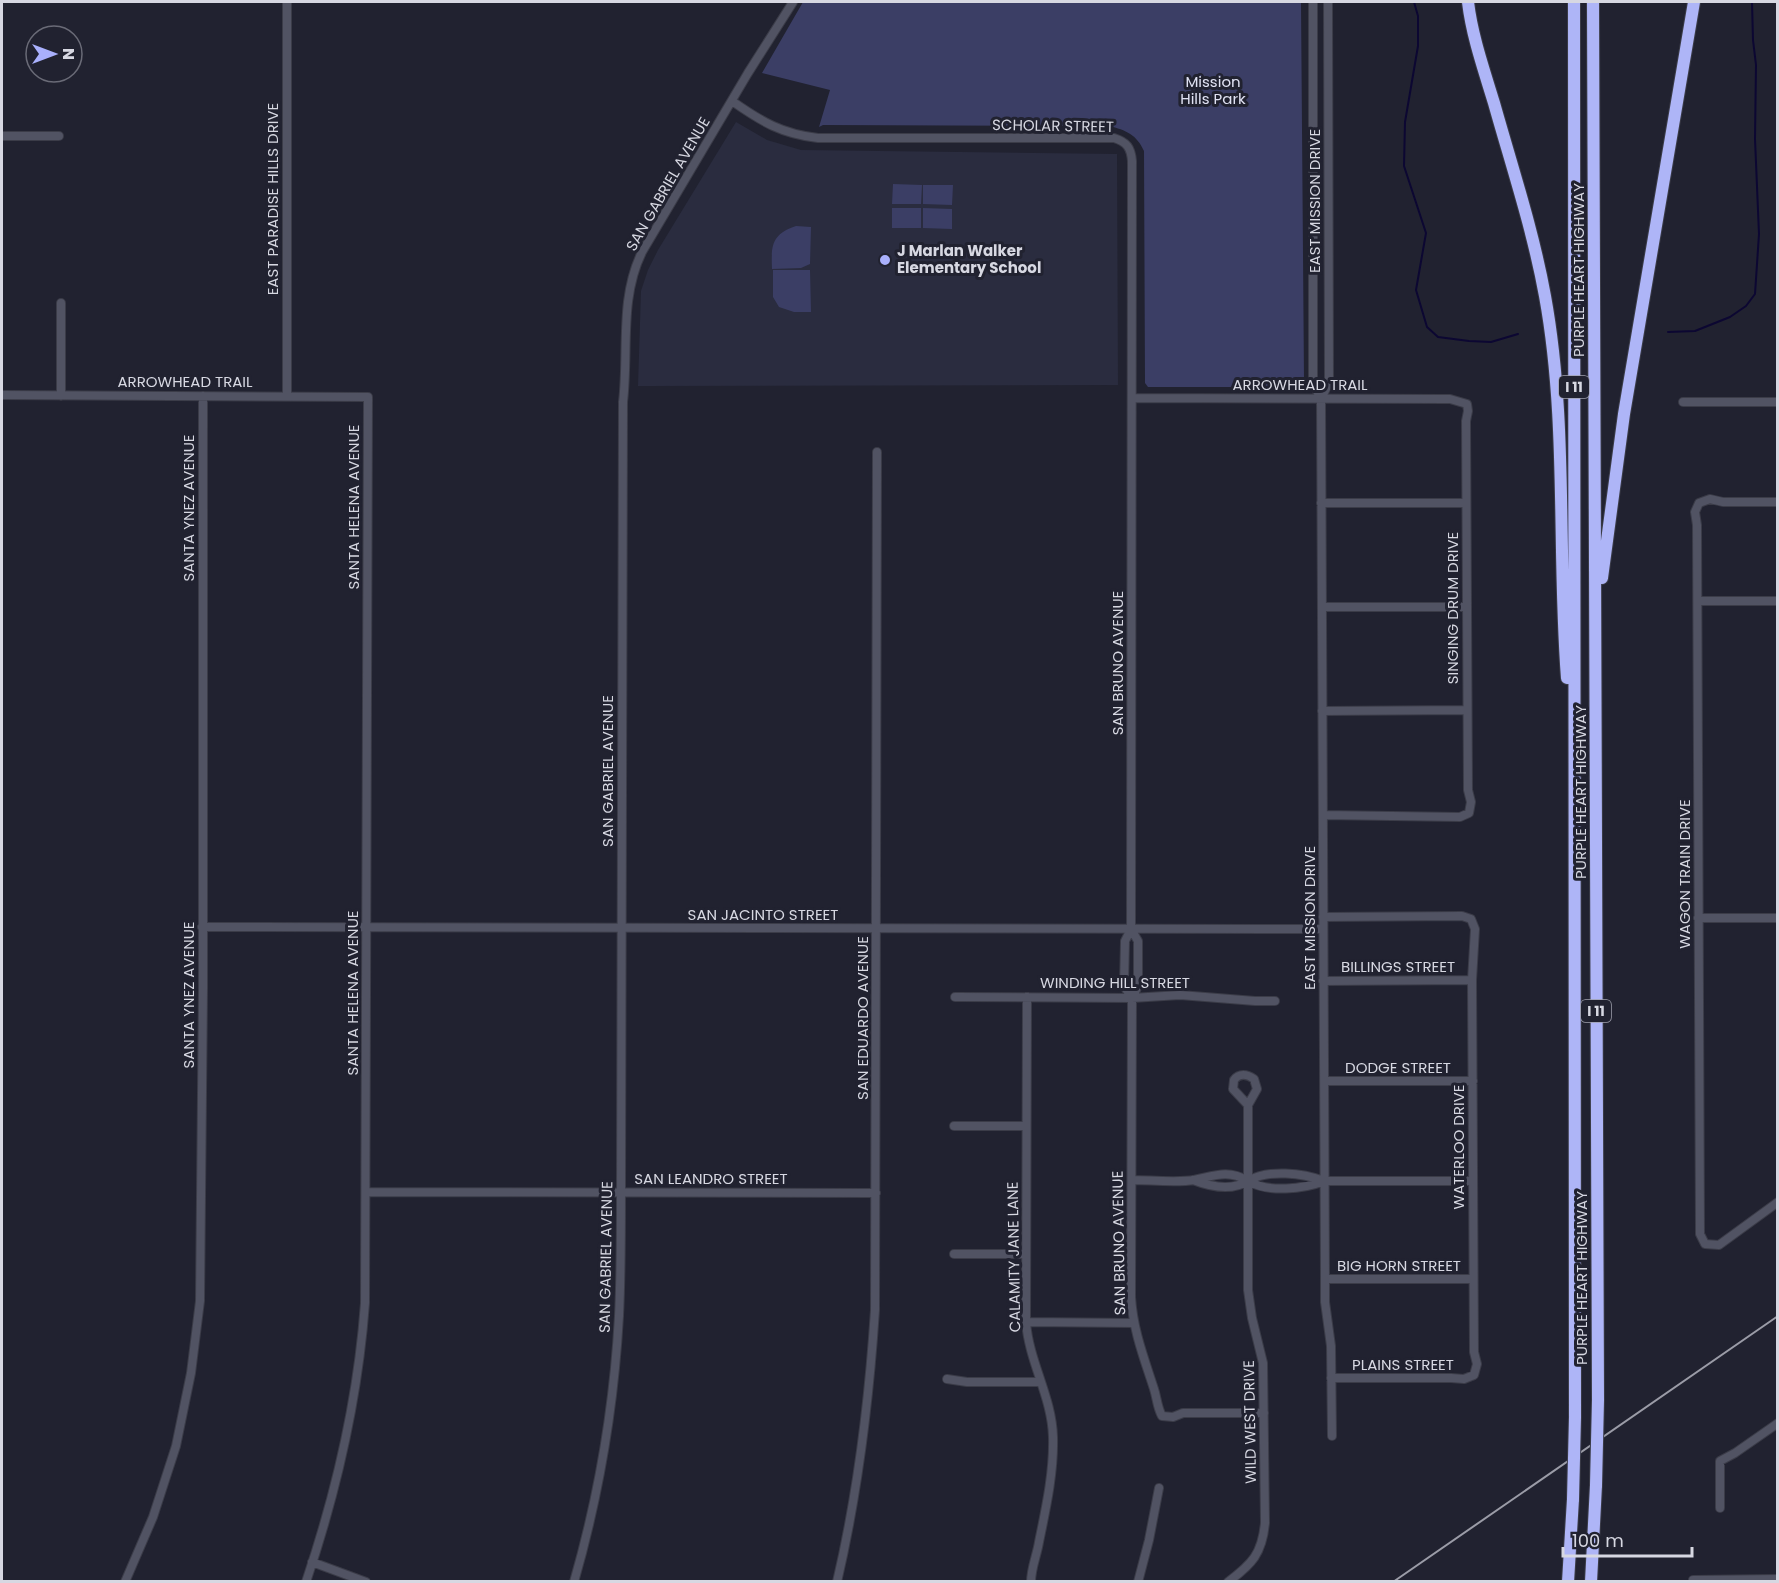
<svg xmlns="http://www.w3.org/2000/svg" width="1779" height="1583" font-family="Poppins,sans-serif">
<style>
.built{fill:#2a2c3f}
.park{fill:#3b3e65}
.lines{fill:none;stroke-linecap:round;stroke-linejoin:round}
.stream{stroke:#0c0732;stroke-width:2}
.minor-casing{stroke:#3b3c48;stroke-width:10}
.highway-casing{stroke:#3b3c48;stroke-width:14}
.minor{stroke:#515363;stroke-width:8}
.highway{stroke:#aeb5f7;stroke-width:12}
.rail{stroke:#9b9ca7;stroke-width:2}
.highway-bridge-casing{stroke:#3b3c48;stroke-width:14;stroke-linecap:butt}
.highway-bridge{stroke:#aeb5f7;stroke-width:12}
.poi-dot{fill:#a9b0fc;stroke:#212230;stroke-width:2}
.labels{text-anchor:middle;stroke-width:6;stroke-linejoin:round;paint-order:stroke}
.shield{fill:#212230;stroke:#a0a1ad;stroke-width:1.5}
.shield-label{font-size:14px;font-weight:bold;fill:#d7d8e2}
.park-label{font-size:15px;fill:#e0e2f3;stroke:#212230}
.street-label{font-size:15px;fill:#d7d8e2;stroke:#212230}
.poi-label{font-size:15px;font-weight:bold;fill:#d7d8e2;stroke:#212230;text-anchor:start}
</style>
<rect width="100%" height="100%" fill="#212230"/>
<path class="built" d="M736,122L767,140L801,150L1117,154L1118,385L638,386L641,291L648,270L658,250Z"/>
<path class="park" d="M803,2H1301L1304,379L1302,384L1297,387H1148L1145,383L1144,151C1137,135 1126,130 1109,126L823,125L819,127L830,90L762,73Z
M893,184L922,185L921,204H892Z
M923,185H953L952,205L923,204Z
M892,208H921V228H892Z
M923,208L952,209V229L923,228Z
M796,226L811,227L810,264L801,268L772,269C771,245 772,234 796,226Z
M773,270H810L811,312H794L779,307L773,297Z"/>
<g class="lines">
<path class="stream" d="M1414,2L1418,16V46L1405,122L1404,166L1426,233L1416,290L1427,327L1438,337L1469,341L1491,342L1518,334
M1668,332L1695,331L1730,317L1746,306L1755,294L1759,234L1755,139L1756,65L1753,40L1752,2"/>
<defs>
<path id="minor" d="M287,2V396
M1313,2V384L1321,398L1325,1279V1302L1331,1346L1332,1436
M732,101C762,122 782,134 818,138H1114C1127,142 1131,148 1132,161L1131,929L1125,941L1124,986L1132,998
M2,136H59
M61,303V396
M2,395L368,397L365,1303C358,1399 337,1490 306,1582
M1132,398L1450,399L1467,404L1468,411L1466,421L1468,790L1471,802L1469,813L1460,817L1323,815
M1321,398L1329,383L1328,2
M1683,402H1778
M1778,502H1723L1710,499L1699,503L1695,512L1697,525L1700,1234L1705,1244L1719,1245L1778,1202
M1321,503H1466
M1698,601H1778
M1322,607H1467
M1322,711L1467,710
M1323,917L1462,916L1471,919L1475,929L1472,980L1474,1352L1477,1364L1474,1375L1464,1379L1451,1378H1331
M1698,918H1778
M202,927L1323,929
M1131,929L1138,941V986L1132,998L1131,1297C1133,1330 1144,1358 1154,1389C1157,1398 1157,1407 1162,1416L1173,1417L1183,1413H1264
M1323,981L1472,980
M955,997L1132,998L1180,995L1255,1001H1275
M1027,997L1026,1322C1029,1362 1052,1397 1053,1437C1054,1472 1046,1508 1039,1542C1037,1555 1031,1568 1031,1582
M1324,1081H1473
M954,1126H1026
M1132,1180C1149,1180 1177,1183 1194,1180C1214,1176 1228,1169 1248,1181C1268,1169 1303,1173 1324,1181H1473
M1193,1180C1211,1187 1232,1191 1248,1181C1268,1193 1304,1189 1324,1181
M366,1192L876,1193
M954,1254H1026
M1325,1279H1473
M1026,1322L1134,1323
M947,1379L967,1382H1040
M1720,1508V1461L1735,1453L1778,1423
M312,1562L366,1582
M1693,1580L1778,1579
M125,1582L153,1517L176,1446L191,1373L200,1301L203,989V396
M574,1582C599,1495 614,1406 619,1316C621,1275 621,1234 621,1193L623,402C629,351 619,299 642,252L748,73L793,2
M837,1582C858,1492 869,1402 875,1310L877,452
M1138,1582L1149,1540L1159,1488
M1228,1582C1252,1564 1262,1554 1265,1523L1263,1363L1252,1318L1248,1290V1105L1257,1089L1254,1079C1247,1074 1239,1073 1234,1080L1233,1089L1248,1105"/>
<path id="highway" d="M1468,2C1472,36 1484,70 1494,103C1512,167 1533,230 1545,296C1568,422 1557,551 1567,678
M1574,2L1575,1417
M1593,2L1598,1400
M1602,578L1624,414L1694,2
M1568,1582L1573,1499
M1591,1582L1596,1485"/>
</defs>
<use href="#minor" class="minor-casing"/>
<use href="#highway" class="highway-casing"/>
<use href="#minor" class="minor"/>
<use href="#highway" class="highway"/>
<path class="rail" d="M1393,1582L1778,1316"/>
<defs>
<path id="highway-bridge" d="M1596,1485L1598,1400
M1573,1499L1575,1417"/>
</defs>
<use href="#highway-bridge" class="highway-bridge-casing"/>
<use href="#highway-bridge" class="highway-bridge"/>
</g>
<circle class="poi-dot" cx="885" cy="260" r="6"/>
<g class="labels">
<g class="shield">
<rect x="1559" y="376" width="30" height="22" rx="4.5"/>
<rect x="1581" y="1000" width="30" height="22" rx="4.5"/>
</g>
<g class="shield-label">
<text x="1574" y="392">I 11</text>
<text x="1596" y="1016">I 11</text>
</g>
<g class="park-label">
<text x="1213" y="87">Mission<tspan x="1213" dy="17">Hills Park</tspan></text>
</g>
<g class="street-label">
<text transform="translate(1053 126) rotate(1)" y="5">SCHOLAR STREET</text>
<text transform="translate(668 184) rotate(-60)" y="5">SAN GABRIEL AVENUE</text>
<text transform="translate(273 199) rotate(-90)" y="5">EAST PARADISE HILLS DRIVE</text>
<text transform="translate(1315 201) rotate(-90)" y="5">EAST MISSION DRIVE</text>
<text transform="translate(1579 270) rotate(-90)" y="5">PURPLE HEART HIGHWAY</text>
<text x="185" y="387">ARROWHEAD TRAIL</text>
<text x="1300" y="390">ARROWHEAD TRAIL</text>
<text transform="translate(354 507) rotate(-90)" y="5">SANTA HELENA AVENUE</text>
<text transform="translate(189 508) rotate(-90)" y="5">SANTA YNEZ AVENUE</text>
<text transform="translate(1453 608) rotate(-90)" y="5">SINGING DRUM DRIVE</text>
<text transform="translate(1118 663) rotate(-90)" y="5">SAN BRUNO AVENUE</text>
<text transform="translate(608 771) rotate(-90)" y="5">SAN GABRIEL AVENUE</text>
<text transform="translate(1581 792) rotate(-90)" y="5">PURPLE HEART HIGHWAY</text>
<text transform="translate(1685 874) rotate(-90)" y="5">WAGON TRAIN DRIVE</text>
<text x="763" y="920">SAN JACINTO STREET</text>
<text transform="translate(1310 918) rotate(-90)" y="5">EAST MISSION DRIVE</text>
<text x="1398" y="972">BILLINGS STREET</text>
<text x="1115" y="988">WINDING HILL STREET</text>
<text transform="translate(353 993) rotate(-90)" y="5">SANTA HELENA AVENUE</text>
<text transform="translate(189 995) rotate(-90)" y="5">SANTA YNEZ AVENUE</text>
<text transform="translate(863 1018) rotate(-90)" y="5">SAN EDUARDO AVENUE</text>
<text x="1398" y="1073">DODGE STREET</text>
<text transform="translate(1459 1147) rotate(-90)" y="5">WATERLOO DRIVE</text>
<text x="711" y="1184">SAN LEANDRO STREET</text>
<text transform="translate(1119 1243) rotate(-91)" y="5">SAN BRUNO AVENUE</text>
<text transform="translate(606 1257) rotate(-89)" y="5">SAN GABRIEL AVENUE</text>
<text transform="translate(1014 1257) rotate(-91)" y="5">CALAMITY JANE LANE</text>
<text x="1399" y="1271">BIG HORN STREET</text>
<text transform="translate(1582 1278) rotate(-90)" y="5">PURPLE HEART HIGHWAY</text>
<text x="1403" y="1370">PLAINS STREET</text>
<text transform="translate(1250 1422) rotate(-91)" y="5">WILD WEST DRIVE</text>
</g>
<g class="poi-label">
<text x="897" y="256">J Marlan Walker<tspan x="897" dy="17">Elementary School</tspan></text>
</g>
</g>
<rect width="1779" height="1583" fill="none" stroke="#d7d8e2" stroke-width="6"/>
<g transform="translate(54 54) rotate(90)"><circle r="28" fill="#212230" stroke="#6a6b77" stroke-width="1.5"/>
<path d="M0-4.5L10 22L0 15L-10 22Z" fill="#a9b0fc"/>
<text y="-9" font-size="16" font-weight="bold" text-anchor="middle" fill="#d7d8e2">N</text>
</g>
<path d="M1563 1547v9h129v-9" fill="none" stroke="#d7d8e2" stroke-width="3"/>
<text x="1572" y="1547" font-size="18" fill="#d7d8e2" stroke="#212230" stroke-width="4.5" paint-order="stroke">100 m</text>
</svg>
